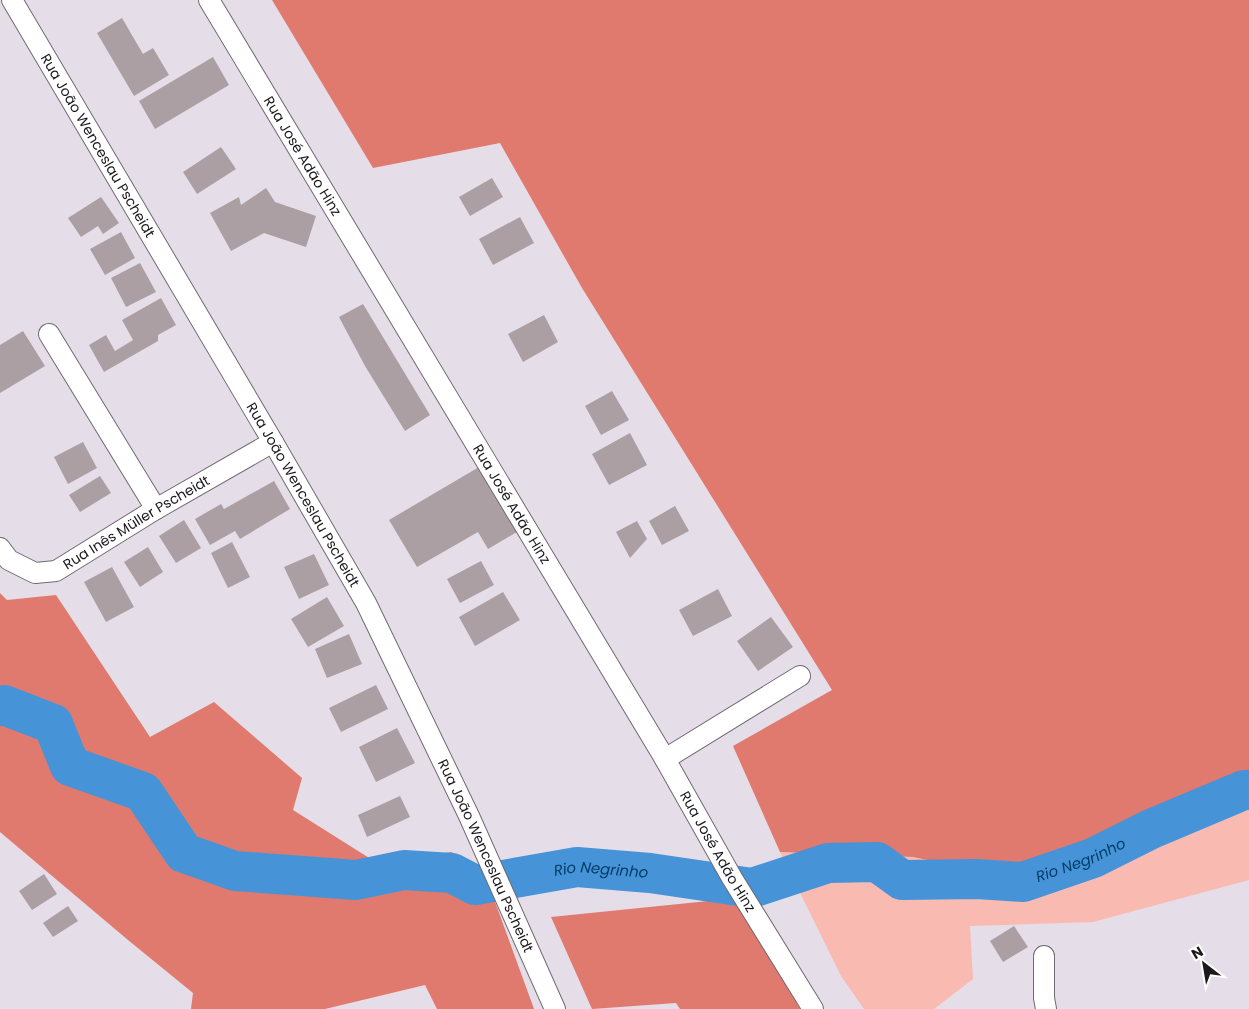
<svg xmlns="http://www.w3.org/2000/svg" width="1249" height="1009" font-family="Poppins,sans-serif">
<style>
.green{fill:#f9bab2}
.forest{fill:#e07a6e}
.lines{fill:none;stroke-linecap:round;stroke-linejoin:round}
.river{stroke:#4693d8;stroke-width:40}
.building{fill:#ac9fa4}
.street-casing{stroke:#716a73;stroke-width:22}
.street{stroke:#fff;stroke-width:20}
.labels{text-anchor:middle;stroke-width:4.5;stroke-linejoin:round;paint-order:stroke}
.street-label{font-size:14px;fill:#1c191d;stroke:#fff}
.water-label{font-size:15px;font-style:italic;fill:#003e6a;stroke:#fff}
</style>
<rect width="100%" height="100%" fill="#e5dde8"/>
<path class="green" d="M1249,809V880L1093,922L970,926L973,979L934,1009H864L841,976L780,852L913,857L1063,889L1230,813Z"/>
<path class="forest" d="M272,0H1249V809L1230,813L1063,889L913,857L780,852L733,746L832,690L582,288L500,143L373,168Z
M0,593L7,600L56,595L150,737L214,702L302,778L293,810L374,861L452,852L494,899L534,1009H437L425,985L325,1009H191L193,993L128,940L0,832Z
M738,898L800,1009H680L676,1003L592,1009L551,917Z"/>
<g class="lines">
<path class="river" id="s1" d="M0,706L4,705L53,724L70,766L143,792L184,853L235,871L356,880L404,870L452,873L475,885L577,867L650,873L752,888L828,863L877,862L902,880L977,879L1023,882L1093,858L1151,829L1244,790H1249"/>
</g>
<path class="building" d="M122,18L143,54L153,48L169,75L134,96L97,33Z
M213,57L229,85L155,129L139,101Z
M221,147L236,169L197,194L183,172Z
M492,178L503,197L470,216L459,197Z
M266,188L275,202L316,216L306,247L264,233L231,251L210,213L239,197L241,205Z
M101,197L119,223L103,234L98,226L81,237L68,218Z
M520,217L534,243L493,265L479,239Z
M121,232L135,258L105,275L90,249Z
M140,263L156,292L126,307L111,278Z
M161,298L176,325L158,335V341L104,372L89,345L106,335L115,351L133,340L122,320Z
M363,304L430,415L405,431L365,366L339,317Z
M544,315L558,342L523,362L508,334Z
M23,331L45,366L0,393V345Z
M612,391L629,420L601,435L585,406Z
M630,433L647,465L609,485L592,454Z
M83,442L97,468L68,484L54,457Z
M479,467L517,532L488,549L478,532L417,567L389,520Z
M100,476L111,493L80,512L69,495Z
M274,481L290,509L240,539L235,531L210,545L195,519L221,504L224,509Z
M675,506L689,531L662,545L649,521Z
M184,520L201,548L176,563L159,536Z
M637,521L647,539L630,558L616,532Z
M232,542L250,577L228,588L211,553Z
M148,547L163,572L140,587L124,562Z
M314,554L329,585L299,599L284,567Z
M481,561L494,585L460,603L447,579Z
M112,567L134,607L106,622L84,582Z
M718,589L732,616L693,636L679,610Z
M503,592L520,620L475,646L459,617Z
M327,597L344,626L308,647L291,619Z
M771,617L793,647L758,671L737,641Z
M349,634L362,664L327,678L315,649Z
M376,685L388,709L341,732L329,708Z
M397,728L415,763L376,782L359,747Z
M400,796L410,817L367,837L358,815Z
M44,874L57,894L32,910L19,891Z
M68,906L78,921L53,937L43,923Z
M1014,926L1028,947L1003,962L990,941Z"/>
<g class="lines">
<defs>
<g id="street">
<path id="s2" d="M12,0L273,442L366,603L469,816L555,1009"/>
<path id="s3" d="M209,0L665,759L732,878L813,1009"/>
<path d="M49,334L156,509"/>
<path id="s4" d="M0,548L9,560L35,573L56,571L156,509L273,442"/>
<path d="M665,759L800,676"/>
<path d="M1044,956V998L1046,1009"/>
</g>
</defs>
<use href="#street" class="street-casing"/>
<use href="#street" class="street"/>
</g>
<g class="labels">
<g class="street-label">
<text dy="5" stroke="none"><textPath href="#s2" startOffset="169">Rua João Wenceslau Pscheidt</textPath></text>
<text dy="5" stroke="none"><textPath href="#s3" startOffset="182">Rua José Adão Hinz</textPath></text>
<text dy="5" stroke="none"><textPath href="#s2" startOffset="574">Rua João Wenceslau Pscheidt</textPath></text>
<text dy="5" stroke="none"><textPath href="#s3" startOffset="588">Rua José Adão Hinz</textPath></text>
<text dy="5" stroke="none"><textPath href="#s4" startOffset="159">Rua Inês Müller Pscheidt</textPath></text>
<text dy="5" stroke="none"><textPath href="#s3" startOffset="992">Rua José Adão Hinz</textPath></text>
<text dy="5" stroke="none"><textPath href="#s2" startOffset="979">Rua João Wenceslau Pscheidt</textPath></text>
</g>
<g class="water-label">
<text dy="5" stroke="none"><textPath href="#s1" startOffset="1174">Rio Negrinho</textPath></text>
<text dy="5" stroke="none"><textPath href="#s1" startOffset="679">Rio Negrinho</textPath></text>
</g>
</g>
<g transform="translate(1204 964) rotate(329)" stroke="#ffffff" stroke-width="4" paint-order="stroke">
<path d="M0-4L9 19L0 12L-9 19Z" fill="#1c191d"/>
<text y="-8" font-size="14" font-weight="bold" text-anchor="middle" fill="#1c191d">N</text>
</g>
</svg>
